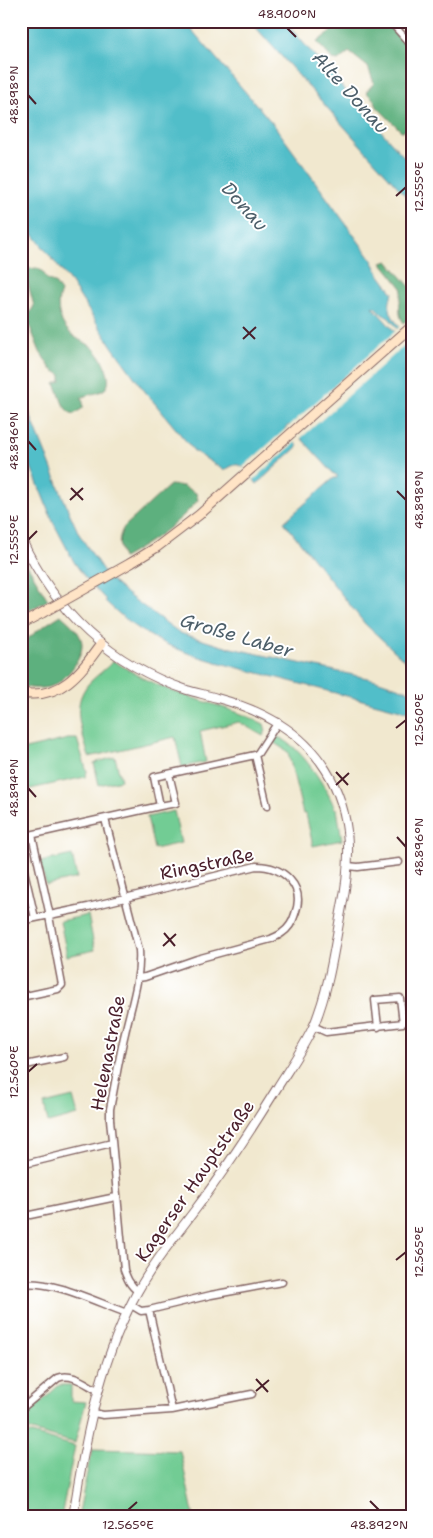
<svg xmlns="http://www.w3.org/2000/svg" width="433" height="1538" font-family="'Shantell Sans',sans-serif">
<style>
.green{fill:#72cc94;stroke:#5e7660}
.forest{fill:#5db07e;stroke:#546854}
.water{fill:#51bec9;stroke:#4e6e7a}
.pier{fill:#f1e8cf}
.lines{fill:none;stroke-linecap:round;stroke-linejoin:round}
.minor-casing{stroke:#846564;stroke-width:9}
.tertiary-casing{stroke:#846564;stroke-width:10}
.secondary-casing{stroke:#846564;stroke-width:11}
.minor{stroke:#fff;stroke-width:6}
.tertiary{stroke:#fff;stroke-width:8}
.secondary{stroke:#ffe4c6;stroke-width:9}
.secondary-bridge-casing{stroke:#846564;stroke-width:11;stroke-linecap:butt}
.secondary-bridge{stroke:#ffe4c6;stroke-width:9}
.ticks{fill:none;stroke:#4a1f2b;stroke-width:2}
.labels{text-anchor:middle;stroke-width:4;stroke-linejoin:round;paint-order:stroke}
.street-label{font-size:18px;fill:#4a1f2b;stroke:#fff}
.water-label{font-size:19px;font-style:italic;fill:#4d5f6a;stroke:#fff}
.neatline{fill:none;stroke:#4a1f2b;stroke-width:2}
.ticks-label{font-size:12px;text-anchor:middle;fill:#4a1f2b}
</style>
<rect width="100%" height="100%" fill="#fff"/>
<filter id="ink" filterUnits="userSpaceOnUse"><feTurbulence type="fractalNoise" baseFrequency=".02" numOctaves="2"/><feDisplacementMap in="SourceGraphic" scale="10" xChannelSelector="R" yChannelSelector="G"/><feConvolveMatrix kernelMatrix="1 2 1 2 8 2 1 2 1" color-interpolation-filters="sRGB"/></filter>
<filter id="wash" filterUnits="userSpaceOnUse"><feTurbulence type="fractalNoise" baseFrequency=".0096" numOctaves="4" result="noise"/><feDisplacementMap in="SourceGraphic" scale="20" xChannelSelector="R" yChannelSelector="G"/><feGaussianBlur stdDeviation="1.12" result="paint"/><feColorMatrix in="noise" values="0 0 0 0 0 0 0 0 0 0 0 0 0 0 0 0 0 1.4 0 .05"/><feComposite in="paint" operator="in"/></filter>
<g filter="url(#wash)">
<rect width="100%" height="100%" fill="#f1e8cf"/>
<path class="green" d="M113,661C132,672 151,683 172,691C203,702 235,709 264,724L266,731L263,736L239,722L200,731L206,762L182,767L175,737L89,757C82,731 69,705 90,682C97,675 106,669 113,661Z
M277,737C298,742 328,789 335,809H337L342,840L313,846L306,814H303L288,752L273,742Z
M68,739H77L87,772L85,777L21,791V750Z
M115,757L121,780L99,785L94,763Z
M174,811L181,843L154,849L147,817Z
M72,855L77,878L46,885L40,862Z
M88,915L95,950L67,956L60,921Z
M73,1097L78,1115L48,1123L44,1104Z
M59,1385H71V1401L86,1402L75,1443L21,1428V1421Z
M21,1431L75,1446L61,1517H21Z
M92,1449L180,1451L194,1517H78Z"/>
<path class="forest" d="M324,21H384L412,52L411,130L401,131L377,107L375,101L366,92L374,83L368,67L349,52L338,61L333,60L317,42L331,31Z
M388,261L412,289V315L404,323C396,314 401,298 402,288L382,263Z
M37,268L43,272L47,279L55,283L61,292C54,308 61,327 75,337C80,341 87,343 92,347C100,353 114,379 106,388C98,395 89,393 81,398L83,402V408L74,414C61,411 61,394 55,384L61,381V375L51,369L40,352L28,322L29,314L34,306L26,277L27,269Z
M170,485L183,486L196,493L198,500C178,524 151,542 123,558C118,546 118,537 124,527Z
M21,559L25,561L48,600L21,615Z
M61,615C68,622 78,629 81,639C87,654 66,681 52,686C42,689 31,689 21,686V644L42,627Z"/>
<path class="water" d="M21,21H184L274,125L372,260L379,274L393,293C382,312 400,327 412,340V345L389,318L382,314L374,306L373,307L412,351V667L365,624L284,522L334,478H337V475L334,474L289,425L285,428V432L298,446L257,484C252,477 242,460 232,466C229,467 227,469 225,471L194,451L143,389L113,348L71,283L21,219Z
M250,21H284L412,166V203Z
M21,392L69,512L79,534L104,572L116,585L132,598L180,633L222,646L376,680L412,692V713C367,701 323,690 278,678C241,668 191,658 158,640C138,630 121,616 105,601L106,600L84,576L74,562L53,522L21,442Z"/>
<path class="pier" d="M402,325L412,336V339L300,439L289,428L288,430L297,441L254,480L243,467Z"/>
</g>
<g filter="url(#ink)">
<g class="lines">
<defs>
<path id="minor" d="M390,21L412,46
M255,755L267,806
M160,806L176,803L169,774
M105,819L139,950C141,978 131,1006 125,1033C119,1058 115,1084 110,1109V1119L124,1270C127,1278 130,1286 138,1291
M32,835L50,916
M21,837L160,806L154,777L255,755L258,753L278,722
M21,858L35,918
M348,866L358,867L399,862
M21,921L88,907L256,866C283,866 306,886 295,914C293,921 288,929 282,933C279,936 274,937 271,939L197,959L145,977L138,978
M21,997L58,989L62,985L49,916
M313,1026L326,1032L403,1023L400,998L375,1000L378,1027
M21,1066L64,1057
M21,1165L112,1143
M30,1215L116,1197
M21,1284C55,1280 95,1302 127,1313
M131,1305L141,1311L149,1310L211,1295L282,1282
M149,1310L172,1410
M21,1409L58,1378C72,1372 87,1385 99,1391
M94,1413L103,1415L172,1410L252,1394"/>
<path id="tertiary" d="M21,538C55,612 110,664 187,690C197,693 207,695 217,698C261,710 301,730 326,770C354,815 351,863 341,912C334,950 329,989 314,1025C304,1047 290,1067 277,1088C251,1130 225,1170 195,1210C173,1239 150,1267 133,1300C99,1365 84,1445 73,1517"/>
<path id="secondary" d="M131,563L157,547L199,515L412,326
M21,624L42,613
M21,693C61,700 80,673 101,644"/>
</defs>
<use href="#minor" class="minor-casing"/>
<use href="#tertiary" class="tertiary-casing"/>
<use href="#secondary" class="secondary-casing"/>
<use href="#minor" class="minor"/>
<use href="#tertiary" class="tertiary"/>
<use href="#secondary" class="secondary"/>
<defs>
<path id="secondary-bridge" d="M42,613L131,563"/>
</defs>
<use href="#secondary-bridge" class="secondary-bridge-casing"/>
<use href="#secondary-bridge" class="secondary-bridge"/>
</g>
</g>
<path class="ticks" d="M287,28L296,37M28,95L36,104M396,196L406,187M243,327L255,339M243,339L256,327M28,441L36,450M71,488L83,500M397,491L406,500M70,500L83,488M28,540L37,531M396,728L406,720M336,772L348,785M336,785L349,773M28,788L36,797M397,837L406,847M164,933L175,946M163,946L176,934M28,1072L37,1064M396,1260L406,1252M256,1379L268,1392M256,1391L269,1380M370,1501L379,1510M128,1510L137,1502"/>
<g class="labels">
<g class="street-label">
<text transform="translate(207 864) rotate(-12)" y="6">Ringstraße</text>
<text transform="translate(108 1053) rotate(-79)" y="6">Helenastraße</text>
<text transform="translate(195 1181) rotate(-55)" y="6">Kagerser Hauptstraße</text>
</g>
<g class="water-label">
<text transform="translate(351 92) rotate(48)" y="7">Alte Donau</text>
<text transform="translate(245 206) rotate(48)" y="7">Donau</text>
<text transform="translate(237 635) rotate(16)" y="7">Große Laber</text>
</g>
</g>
<rect width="433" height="1538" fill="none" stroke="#fff" stroke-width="55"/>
<rect x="28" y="28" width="378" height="1482" class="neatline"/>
<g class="ticks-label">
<text x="287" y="18">48.900°N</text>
<text transform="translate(14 95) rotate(-90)" y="4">48.898°N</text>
<text transform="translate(419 187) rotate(-90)" y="4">12.555°E</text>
<text transform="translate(14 441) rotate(-90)" y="4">48.896°N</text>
<text transform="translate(419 500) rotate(-90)" y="4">48.898°N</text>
<text transform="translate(14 540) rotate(-90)" y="4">12.555°E</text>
<text transform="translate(419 720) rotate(-90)" y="4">12.560°E</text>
<text transform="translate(14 788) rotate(-90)" y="4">48.894°N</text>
<text transform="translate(419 847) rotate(-90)" y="4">48.896°N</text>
<text transform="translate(14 1072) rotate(-90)" y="4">12.560°E</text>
<text transform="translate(419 1252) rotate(-90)" y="4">12.565°E</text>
<text x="128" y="1529">12.565°E</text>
<text x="379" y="1529">48.892°N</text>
</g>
</svg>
